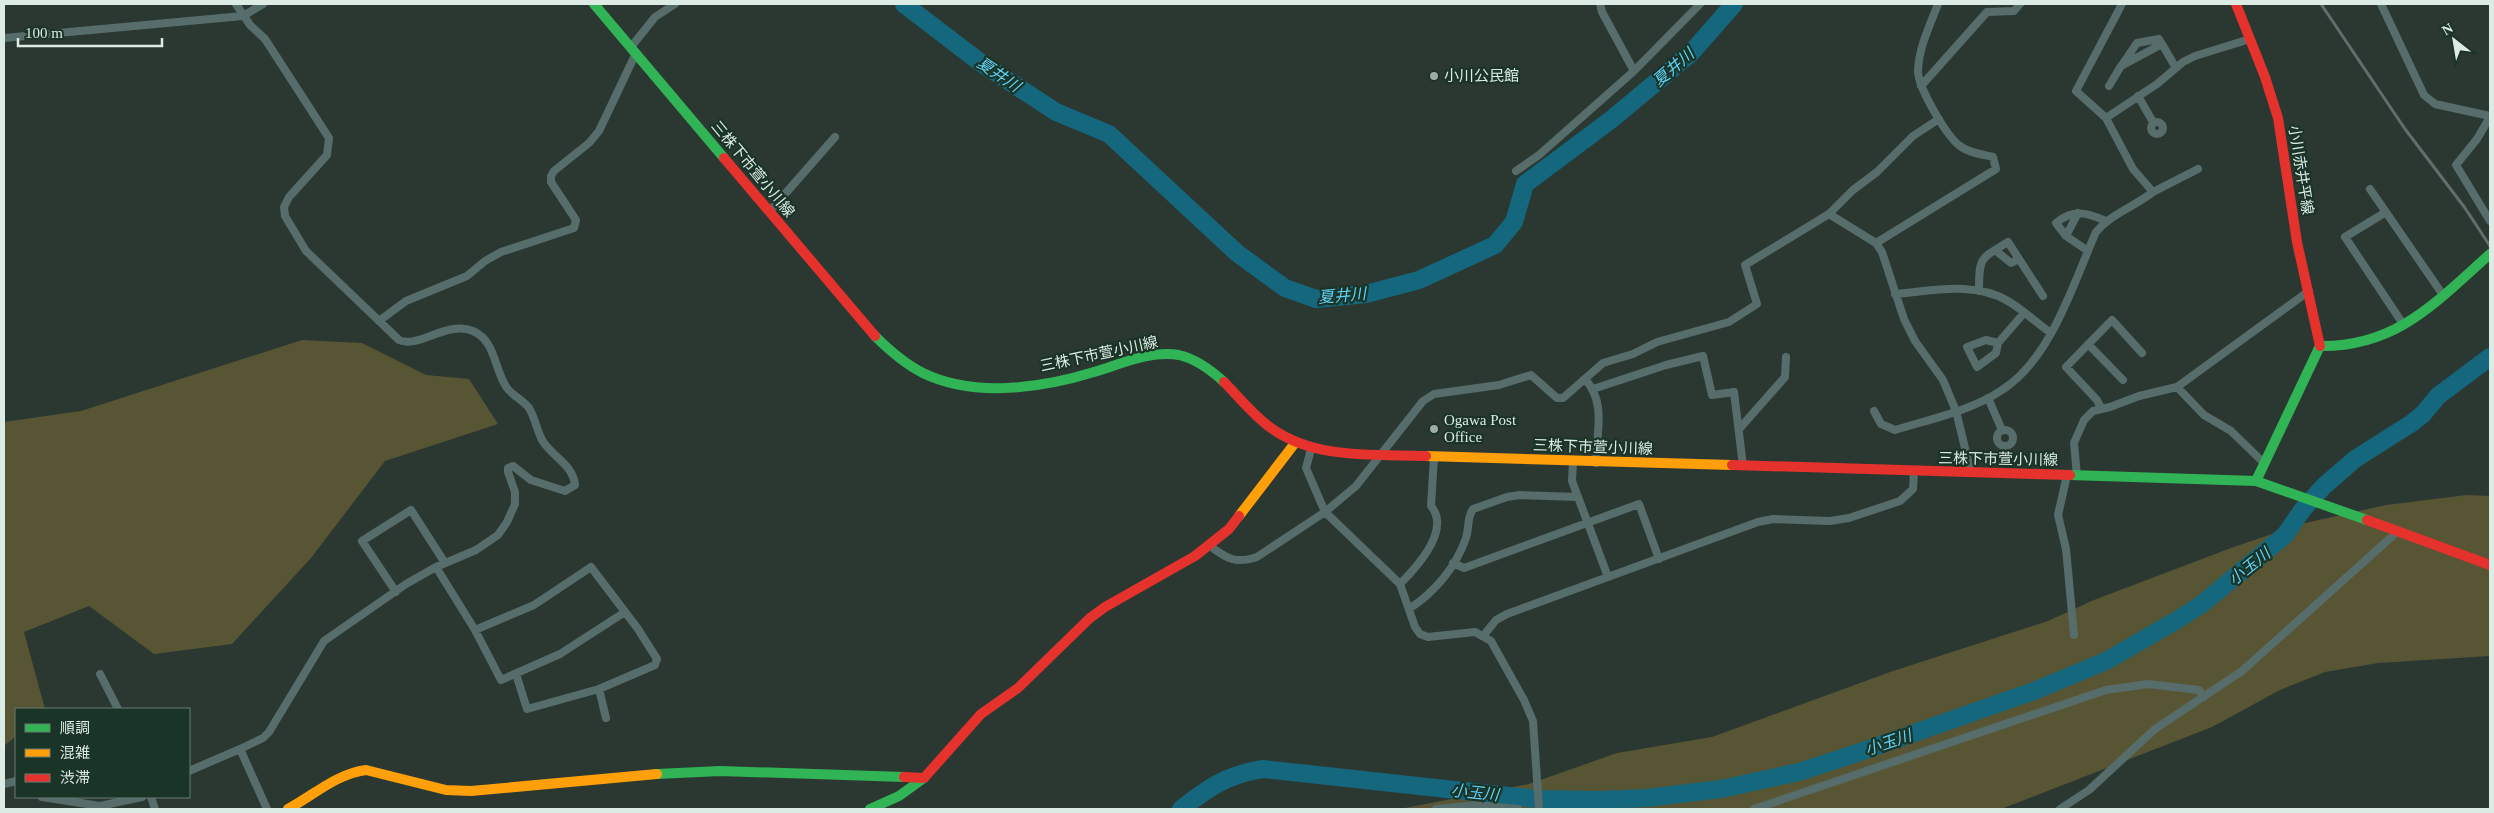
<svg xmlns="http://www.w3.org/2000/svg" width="2494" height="813" font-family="'Times New Roman','Noto Sans JP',serif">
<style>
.green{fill:#585534}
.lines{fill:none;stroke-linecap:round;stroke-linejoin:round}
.river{stroke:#15677e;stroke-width:18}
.street{stroke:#576d6b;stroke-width:8}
.fast{stroke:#30b455;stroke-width:10}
.slow{stroke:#ff9f0a;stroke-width:10}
.jam{stroke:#e5322d;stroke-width:10}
.rail{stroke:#616f6c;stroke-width:3}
.poi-dot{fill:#9eaca5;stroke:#1b3428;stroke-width:2}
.labels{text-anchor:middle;stroke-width:4.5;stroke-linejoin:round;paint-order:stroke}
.poi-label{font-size:15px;fill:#dcebe3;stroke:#1b3428;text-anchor:start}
.street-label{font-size:15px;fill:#dcebe3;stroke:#1b3428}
.water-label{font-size:16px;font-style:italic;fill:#60d3f9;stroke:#1b3428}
</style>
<rect width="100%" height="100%" fill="#2b3832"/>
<path class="green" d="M302,340L362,343L426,375L469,379L498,424L385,461L311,558L232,644L154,654L89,606L24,632L45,709H16V736L4,746V422L81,411Z
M2467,495L2490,496V656L2378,663L2325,672L2280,690L2212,727L2001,809H1400L1529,784L1617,753L1712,737L1893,671L2048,621L2094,600L2231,548L2301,524L2386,505Z"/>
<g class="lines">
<path class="river" d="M904,4L981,63L1056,112L1109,134L1237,253L1285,288L1316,299L1366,294L1419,280L1495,245L1514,222L1525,184L1612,119L1691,53L1734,4
M1181,809C1208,788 1228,774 1263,769L1537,799L1599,800L1646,798L1721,789L1799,772L1863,751L2034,691L2106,661L2177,620L2202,604L2285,535L2303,509L2324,486L2355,459L2412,423L2423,414L2438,396L2490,357"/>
<path class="street" d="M236,4L250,25L265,39L329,138L327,155L289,197L284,207L285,216L306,251L399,340C418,349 447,320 473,331C496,341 494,370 507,388C513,396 523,400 529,408C535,418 537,430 542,440C552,457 573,464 575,485L565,491L531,480L513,466L508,468V472L515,492V504L507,522L498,535L476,550L436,567L406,584L324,641L269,732L263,738L240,749
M1600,4L1602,12L1634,71
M2381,4L2424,95L2435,104L2490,116
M4,38L243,16L263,4
M631,47L655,17L675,4
M2122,65L2137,43L2159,39L2162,44
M1921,86L1987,12L2014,11L2020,4
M2109,86L2121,66L2162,44L2176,68
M2138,96L2153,122
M2490,117L2477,139L2456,165L2490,221
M2106,118L2076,91L2122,4
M2151 128a6 6 0 1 1 12 0a6 6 0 1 1-12 0Z
M1516,171L1539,155L1634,71L1700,4
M2370,189L2443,295
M2153,192L2198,169
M770,211L835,137
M2386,212L2345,237L2403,324
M1829,214L1876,243L1882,252L1904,319L1915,341L1943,380L1956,411L1971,473
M2066,236L2078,213
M1876,243L1996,169L1993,157C1981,154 1969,153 1960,146C1947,137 1917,86 1918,70C1919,47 1930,25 1938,4
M1995,250L2011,263L2019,259
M2088,251L2066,236L2056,223C2073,209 2086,212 2106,221
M1979,291C1979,257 1980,259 2008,242L2043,296
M1895,294C1931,291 1975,281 2008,301C2023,310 2037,323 2051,333
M379,321L406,301L467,276L485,261L501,252L574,228L576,220L551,182V176L554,171L589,143L599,131L636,53
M1986,340L1998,343L1996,353L1977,367L1967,347Z
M1998,343L2024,313
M2088,344L2123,380
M1585,379C1607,404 1596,432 1596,463
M2177,387L2204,415L2231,431L2265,464
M1593,389L1666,365L1703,356L1712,395L1734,392L1743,466
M1988,398L2002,430
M2101,408L2097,400L2066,367L2112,320L2142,353
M1874,411L1881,424L1895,430C1930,419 1971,411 2002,390C2051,359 2073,284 2096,232C2112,213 2134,207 2153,192L2133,169L2106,118L2157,84L2183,62L2195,56L2250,39
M1740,428L1785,377L1786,357
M1997 438a8 8 0 1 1 16 0a8 8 0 1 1-16 0Z
M1311,449L1306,468L1325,512L1400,584L1415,627L1420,634L1428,637L1475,632L1491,641L1524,700L1533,721L1539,809
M1573,462L1572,481L1608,577
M2067,475L2058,515L2066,549L2074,635
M2077,476L2074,443L2084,420L2093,411L2110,407L2139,396L2177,387L2309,291
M1210,546C1227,559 1236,564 1257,557L1325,512L1356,486L1423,401L1434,394L1499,385L1531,375L1557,398H1563L1603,363L1633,354L1657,342L1729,322L1757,304L1745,265L1829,214L1853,190L1877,172L1913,136L1939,119
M1453,563L1464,568L1639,504L1659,559
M436,567L475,630L501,680L560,654L625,612
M1400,584C1417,567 1451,530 1431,506L1434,457
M396,592L362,541L411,510L445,563
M1409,609C1435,592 1456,567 1466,538C1470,526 1466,520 1473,509L1507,497L1520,495L1578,497
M475,630L534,605L591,567L638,629L657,659L655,665L599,689L527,709L516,674
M1484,635L1496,620L1507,614L1758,522L1773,519L1830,521L1849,518L1900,501L1913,489L1914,471
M100,674L118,709
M599,689L606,718
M189,771L240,749L267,809
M4,784L16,781
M42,797L100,806L142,797
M151,797L155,809
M1436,809L1477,805L1518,809
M1754,809L2106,690L2148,684L2199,690L2204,697
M2060,809L2089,790L2155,729L2242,671L2397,532"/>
<path class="fast" d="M594,4L724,158
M875,336C889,350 905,364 923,373C974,398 1042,388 1094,372C1121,364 1150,350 1179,355C1196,359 1211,370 1224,382
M2320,346C2397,347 2436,302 2490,254
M2070,475L2256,481L2367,520
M2256,481L2320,346
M657,774L720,771L904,777
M870,809L899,796L924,778"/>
<path class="slow" d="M1426,456L1732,465
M1239,516L1295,443
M288,809C314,795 336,774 366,770L446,790L471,791L657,774"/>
<path class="jam" d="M2236,4L2265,77L2278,118L2297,242L2320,346
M724,158L875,336
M1224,382C1239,397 1253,415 1271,428C1316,460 1374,454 1426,456
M1732,465L2070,475
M2367,520L2490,565
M904,777L924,778L981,714L1018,688L1090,618L1105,607L1195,556L1229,529L1239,516"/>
<path class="rail" d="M2321,4L2405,129L2465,208L2490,246"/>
</g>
<g class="poi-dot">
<circle cx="1434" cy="76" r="5"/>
<circle cx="1434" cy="429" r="5"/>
</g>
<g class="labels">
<g class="poi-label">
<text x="1444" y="81">小川公民館</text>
<text x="1444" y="425">Ogawa Post<tspan x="1444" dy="17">Office</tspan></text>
</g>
<g class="street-label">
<text transform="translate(753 169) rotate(50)" y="5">三株下市萱小川線</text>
<text transform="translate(2301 170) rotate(81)" y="5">小川赤井平線</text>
<text transform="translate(1099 354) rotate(-12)" y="5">三株下市萱小川線</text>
<text transform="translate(1593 447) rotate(2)" y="5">三株下市萱小川線</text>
<text transform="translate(1998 459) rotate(1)" y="5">三株下市萱小川線</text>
</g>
<g class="water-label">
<text transform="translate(1673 67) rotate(-41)" y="6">夏井川</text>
<text transform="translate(999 74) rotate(34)" y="6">夏井川</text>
<text transform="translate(1342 295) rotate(-5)" y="6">夏井川</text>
<text transform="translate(2249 566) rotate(-39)" y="6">小玉川</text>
<text transform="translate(1888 742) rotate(-19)" y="6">小玉川</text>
<text transform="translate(1475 792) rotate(6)" y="6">小玉川</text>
</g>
</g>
<rect width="2494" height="813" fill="none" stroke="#dcebe3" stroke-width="10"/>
<rect x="15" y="708" width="175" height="90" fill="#1b3428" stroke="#687d73"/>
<rect x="25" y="724" width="25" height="8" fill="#30b455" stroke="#687d73"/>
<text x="60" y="733" font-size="15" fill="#dcebe3">順調</text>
<rect x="25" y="749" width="25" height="8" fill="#ff9f0a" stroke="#687d73"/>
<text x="60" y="758" font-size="15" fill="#dcebe3">混雑</text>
<rect x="25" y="774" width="25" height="8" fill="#e5322d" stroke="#687d73"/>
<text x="60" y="783" font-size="15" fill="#dcebe3">渋滞</text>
<g transform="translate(2454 40) rotate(329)" stroke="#1b3428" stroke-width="4" paint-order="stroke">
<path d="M0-4L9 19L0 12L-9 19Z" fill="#dcebe3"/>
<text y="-8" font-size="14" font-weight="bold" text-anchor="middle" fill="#dcebe3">N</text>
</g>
<path d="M18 38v8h144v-8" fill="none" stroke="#dcebe3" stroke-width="2.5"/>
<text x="25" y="38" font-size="15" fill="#dcebe3" stroke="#1b3428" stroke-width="4" paint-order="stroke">100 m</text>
</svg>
